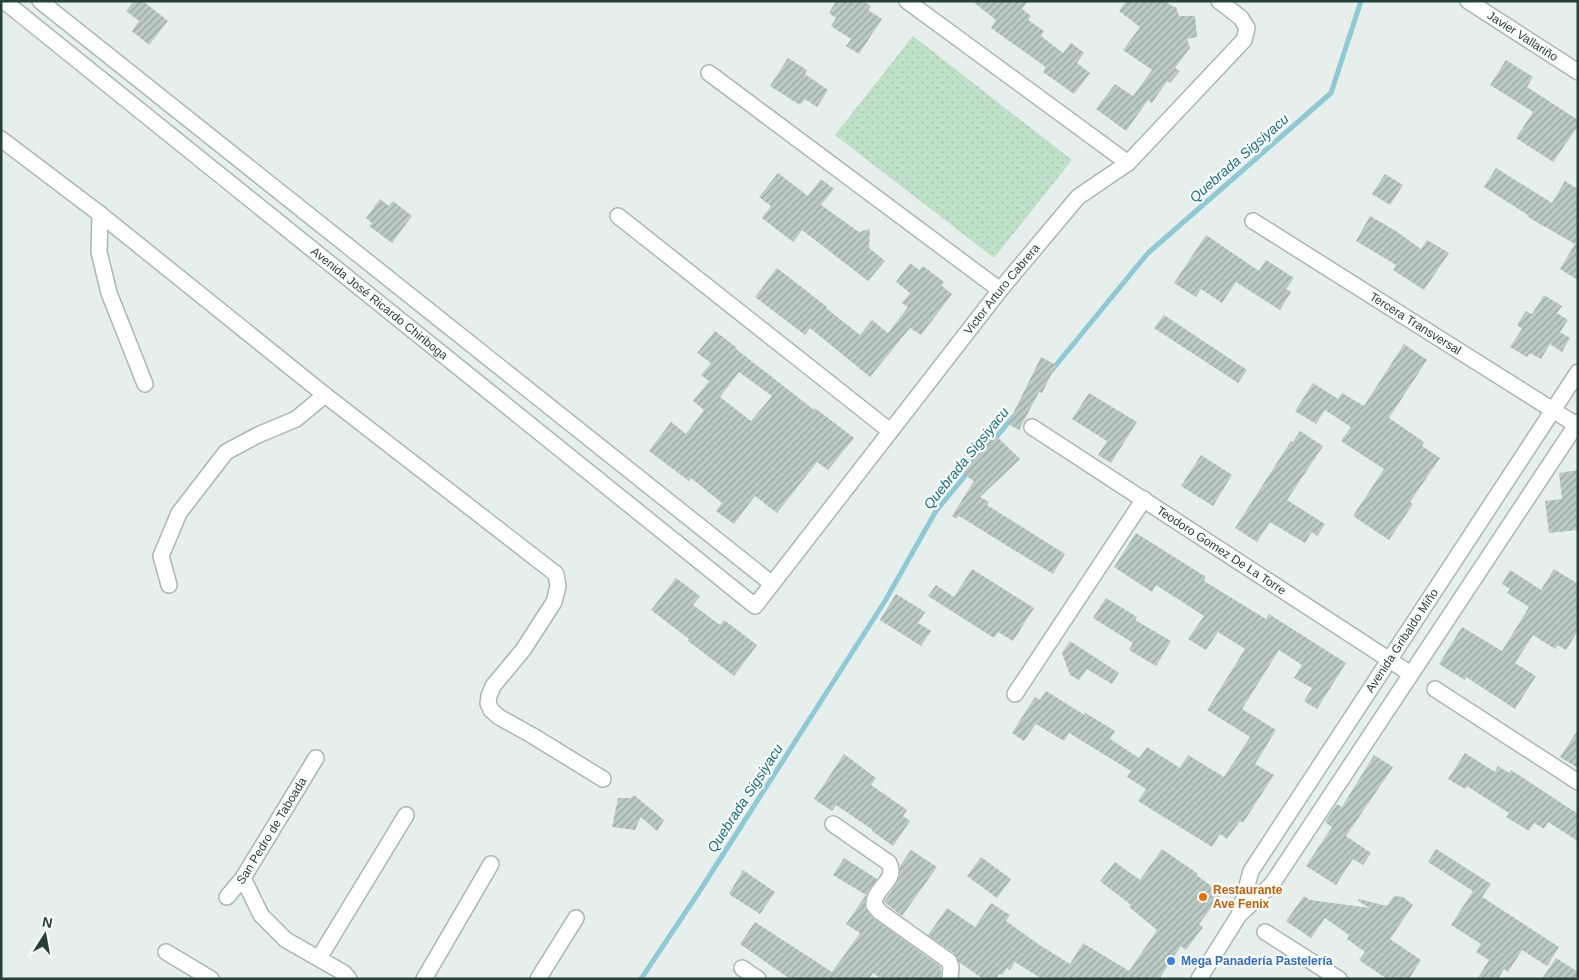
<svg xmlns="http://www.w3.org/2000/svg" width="1579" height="980" font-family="Helvetica,sans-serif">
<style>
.park{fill:url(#park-dots)}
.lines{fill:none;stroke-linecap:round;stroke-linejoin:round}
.stream{stroke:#8ec9d4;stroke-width:5}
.building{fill:url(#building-hatch);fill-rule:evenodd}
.minor-casing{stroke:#a8b8b2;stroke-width:18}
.minor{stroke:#fff;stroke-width:15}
.food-dot{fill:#e8710a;stroke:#f7fbf9;stroke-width:2}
.shop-dot{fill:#3f7fe0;stroke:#f7fbf9;stroke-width:2}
.labels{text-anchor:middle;stroke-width:4.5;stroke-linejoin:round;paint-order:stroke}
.street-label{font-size:12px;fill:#24423a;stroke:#f7fbf9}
.food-label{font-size:12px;font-weight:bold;fill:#c56008;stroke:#f7fbf9;text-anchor:start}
.shop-label{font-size:12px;font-weight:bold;fill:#366cbe;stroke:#f7fbf9;text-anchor:start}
.water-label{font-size:14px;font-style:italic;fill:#1c6f80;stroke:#f7fbf9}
</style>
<defs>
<pattern id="park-dots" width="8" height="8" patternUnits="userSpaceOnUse" patternTransform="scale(1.25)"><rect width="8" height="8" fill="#bfe0c8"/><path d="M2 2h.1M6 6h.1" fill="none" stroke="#a4c1ad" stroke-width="1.8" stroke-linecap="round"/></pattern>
<pattern id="building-hatch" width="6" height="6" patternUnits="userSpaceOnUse" patternTransform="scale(1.25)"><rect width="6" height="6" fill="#bbcac4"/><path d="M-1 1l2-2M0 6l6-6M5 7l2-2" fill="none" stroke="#98a6a0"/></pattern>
</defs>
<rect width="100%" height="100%" fill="#e6efeb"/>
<path class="park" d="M913,36L1072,160L994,258L835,135Z"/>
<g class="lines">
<path class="stream" d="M1052,370L1148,253L1331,93L1361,1
M993,441L1013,417
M641,979L699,892L885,601L936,511L969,471"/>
</g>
<path class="building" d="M134,1H143L168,21L149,45L132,31L139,21L126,11Z
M836,1H863L871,6L868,10L882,19L859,54L846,46L851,39L831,26L836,18L829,13Z
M972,1H1028L1022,9L1031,16L1028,20L1044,31L1041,36L1063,53L1071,43L1084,53L1077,63L1090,73L1074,94L1043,72L1046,67L991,28L996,20Z
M1126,1H1165L1172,6L1176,7L1179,16H1195L1197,37L1187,39L1190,48L1175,68L1180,71L1170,83L1167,81L1152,103L1148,100L1126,131L1096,109L1115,84L1133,96L1152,70L1123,50L1140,27L1119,11Z
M788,58L807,70L805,74L828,90L817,107L805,99L800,105L770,86Z
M1506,60L1533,77L1527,87L1578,120V126L1553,162L1516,138L1533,112L1490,85Z
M1496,168L1552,203L1565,181L1578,189V280L1560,269L1575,244L1528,217V215L1484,187Z
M778,173L808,196L821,179L834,189L821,205L859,232L870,229L869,248L885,261L868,281L802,230L793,242L762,218L771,206L759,197Z
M1385,174L1403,185L1390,205L1372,194Z
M380,199L389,206L393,201L412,216L392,243L369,226L372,223L366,218Z
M1370,216L1396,231L1421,249L1427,240L1449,253L1424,290L1393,270L1396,265L1356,241Z
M1206,235L1259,271L1266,260L1294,278L1286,289L1291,292L1280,310L1236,282L1222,303L1201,289L1196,297L1174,283Z
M910,263L919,270L923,266L944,282L942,286L952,294L921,335L910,328L870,377L810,328L805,335L755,297L777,268L827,307L826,308L860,335L872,320L888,333L908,307L902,303L910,293L896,282Z
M1544,295L1562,306L1557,313L1568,320L1560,332L1570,338L1562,352L1550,344L1541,359L1530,353L1527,357L1510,347L1522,329L1517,325L1526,311L1532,314Z
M1164,315L1247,370L1238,383L1154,328Z
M715,331L737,348L736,349L814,410L815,408L854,438L828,470L817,462L777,513L755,496L734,524L716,511L722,503L691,478L689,481L649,451L671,422L686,434L704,410L693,401L709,381L701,375L711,363L697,353ZM739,372L772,396L751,421L720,397Z
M1404,344L1427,360L1389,418L1424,442L1422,446L1440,458L1410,502L1413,504L1389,540L1353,516L1384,469L1341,441L1351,427L1325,410L1316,424L1295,411L1313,383L1338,399L1342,393L1364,406Z
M1041,357L1056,365L1042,393L1039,392L1019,430L1008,424Z
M1089,393L1137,422L1111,463L1098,455L1107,441L1072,419Z
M1300,431L1323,446L1287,500L1325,524L1317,536L1312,532L1305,543L1270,522L1257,542L1235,528L1291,441L1293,442Z
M993,433L1020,459L980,497L989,502L987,505L1065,554L1053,574L959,516L956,519L952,516L974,481L957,470Z
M1201,455L1232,475L1213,506L1181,486Z
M1578,470V530L1549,533L1545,501L1562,499L1559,473Z
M1136,533L1206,577L1204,581L1266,619L1269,614L1346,663L1317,709L1304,701L1312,688L1294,678L1302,665L1279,650L1242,709L1276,730L1255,764L1274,775L1243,823L1240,821L1227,839L1220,834L1212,847L1138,801L1146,789L1127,777L1131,771L1069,733L1064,741L1036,724L1024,741L1012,733L1035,697L1040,700L1046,691L1086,716L1084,712L1115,731L1110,739L1139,758L1147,747L1180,768L1188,755L1224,777L1250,737L1207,710L1245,649L1218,632L1206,650L1188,639L1204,616L1156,585L1152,592L1114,567Z
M972,569L1034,608L1013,641L998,632L994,638L928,596L936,585L954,597Z
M1554,569L1578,584V631L1566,650L1558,645L1555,649L1533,635L1515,663L1536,676L1515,709L1466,677L1465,680L1439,664L1462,627L1502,651L1529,607L1507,593L1510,589L1502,584L1510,570L1541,590Z
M676,578L700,596L693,605L720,625L724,620L757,645L734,676L688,641L689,639L651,610Z
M896,594L925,612L918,623L931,631L921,646L880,620Z
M1106,598L1137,617L1135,620L1171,641L1156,666L1129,650L1133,643L1093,618Z
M1070,641L1119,673L1112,684L1087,669L1079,680L1070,675L1062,653Z
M1578,730V768L1560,757Z
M1465,753L1495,772L1498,766L1509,773L1511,770L1578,814V841L1548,822L1544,829L1534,823L1529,831L1506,817L1509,813L1467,786L1465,789L1448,779Z
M844,754L876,778L871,785L907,810L903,816L910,821L893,846L872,831L873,830L836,805L832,811L814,799Z
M1374,755L1393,767L1346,836L1371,853L1363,865L1353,859L1336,885L1306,866L1332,827L1325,822L1337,804L1342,807Z
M634,795L664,820L657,831L641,817L635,830L612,827L618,798H631Z
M1162,849L1198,874L1196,875L1222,894L1199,924L1203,927L1186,950L1181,946L1159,979H1042L1015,962L1010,970L1007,968L1002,975L999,974L996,979H983L959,962L954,953L928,935L947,908L975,927L991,903L1010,915L1006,921L1038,944L1070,964L1083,943L1129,971L1157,930L1129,907L1131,905L1100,881L1115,862L1140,880Z
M1436,849L1491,884L1482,897L1428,862Z
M911,850L937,867L902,916L884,902L896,884L900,876V866Z
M981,857L1011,879L997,898L967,876Z
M844,858L877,879L866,895L833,875Z
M743,870L775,892L760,914L729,894Z
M1473,891L1559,947L1547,966L1522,950L1508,972L1504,969L1498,979H1477L1489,960L1476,952L1481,944L1451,925Z
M866,895L865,908L873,918L941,967V979H882L873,973L869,979H790L740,944L755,922L832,972L860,933L846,924Z
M1304,896L1310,900L1370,908L1358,901L1359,899L1387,906L1394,896L1403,897L1413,905L1390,939L1421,960L1409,979H1387L1359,960L1365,952L1347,939L1349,935L1325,918L1311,938L1286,921Z
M1556,958L1578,972V979H1542Z"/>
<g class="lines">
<defs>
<g id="minor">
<path id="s1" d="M4,1L755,606L1000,290L1078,197L1128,163L1244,40L1247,28L1241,18L1219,1"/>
<path d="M40,1L771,583"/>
<path d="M907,1L1128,163"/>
<path id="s2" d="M1468,1L1578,72"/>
<path d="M709,73L1000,290"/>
<path d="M1,139L100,214L325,395L556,574L558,586L554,602L523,650L493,686L489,696L488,703L491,710L499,717L533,736L603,779"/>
<path d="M100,214L99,252L109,293L145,384"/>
<path d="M618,216L890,431"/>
<path id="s3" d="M1253,221L1578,426"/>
<path id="s4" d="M1032,427L1411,674"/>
<path d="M169,585L161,556L179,513L226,452L258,435L296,419L325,395"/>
<path d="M1435,689L1578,782"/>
<path d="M1015,694L1144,499"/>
<path d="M833,824L889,863C898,881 873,888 874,905L880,912L949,961L951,967L950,979"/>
<path d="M243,878L261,915L286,940L344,973L349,979"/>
<path id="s5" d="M227,897L243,878L316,758"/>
<path id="s6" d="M1239,915L1251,871L1578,372"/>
<path d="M1265,932L1339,979"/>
<path d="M166,952L211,979"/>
<path d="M319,958L406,815"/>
<path d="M742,968L758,979"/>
<path d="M424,979L491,864"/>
<path d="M538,979L576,918"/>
<path d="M1199,979L1239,915L1272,884L1578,422"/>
</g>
</defs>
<use href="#minor" class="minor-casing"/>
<use href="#minor" class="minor"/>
</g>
<circle class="food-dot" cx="1203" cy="897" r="5"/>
<circle class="shop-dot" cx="1171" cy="961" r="5"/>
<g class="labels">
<g class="street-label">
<text dy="4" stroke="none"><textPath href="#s2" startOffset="65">Javier Vallariño</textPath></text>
<text dy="4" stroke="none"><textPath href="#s1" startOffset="1366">Victor Arturo Cabrera</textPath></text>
<text dy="4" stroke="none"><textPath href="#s1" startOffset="482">Avenida José Ricardo Chiriboga</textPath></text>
<text dy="4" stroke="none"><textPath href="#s3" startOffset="192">Tercera Transversal</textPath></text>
<text dy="4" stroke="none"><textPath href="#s4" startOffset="226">Teodoro Gomez De La Torre</textPath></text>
<text dy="4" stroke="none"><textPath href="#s6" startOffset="321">Avenida Gribaldo Miño</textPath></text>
<text dy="4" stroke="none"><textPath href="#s5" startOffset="80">San Pedro de Taboada</textPath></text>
</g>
<g class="food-label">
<text x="1213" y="894">Restaurante<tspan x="1213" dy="14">Ave Fenix</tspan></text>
</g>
<g class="shop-label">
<text x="1181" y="965">Mega Panadería Pastelería</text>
</g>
<g class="water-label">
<text transform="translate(1239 158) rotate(-41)" y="5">Quebrada Sigsiyacu</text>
<text transform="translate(966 458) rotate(-51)" y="5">Quebrada Sigsiyacu</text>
<text transform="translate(745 798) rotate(-57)" y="5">Quebrada Sigsiyacu</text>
</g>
</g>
<rect width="1579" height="980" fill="none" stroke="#24423a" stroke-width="5"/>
<g transform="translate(45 935) rotate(11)" stroke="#f7fbf9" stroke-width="4" paint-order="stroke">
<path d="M0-4L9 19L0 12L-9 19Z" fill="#24423a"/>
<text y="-8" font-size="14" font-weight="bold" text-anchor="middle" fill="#24423a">N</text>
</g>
</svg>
